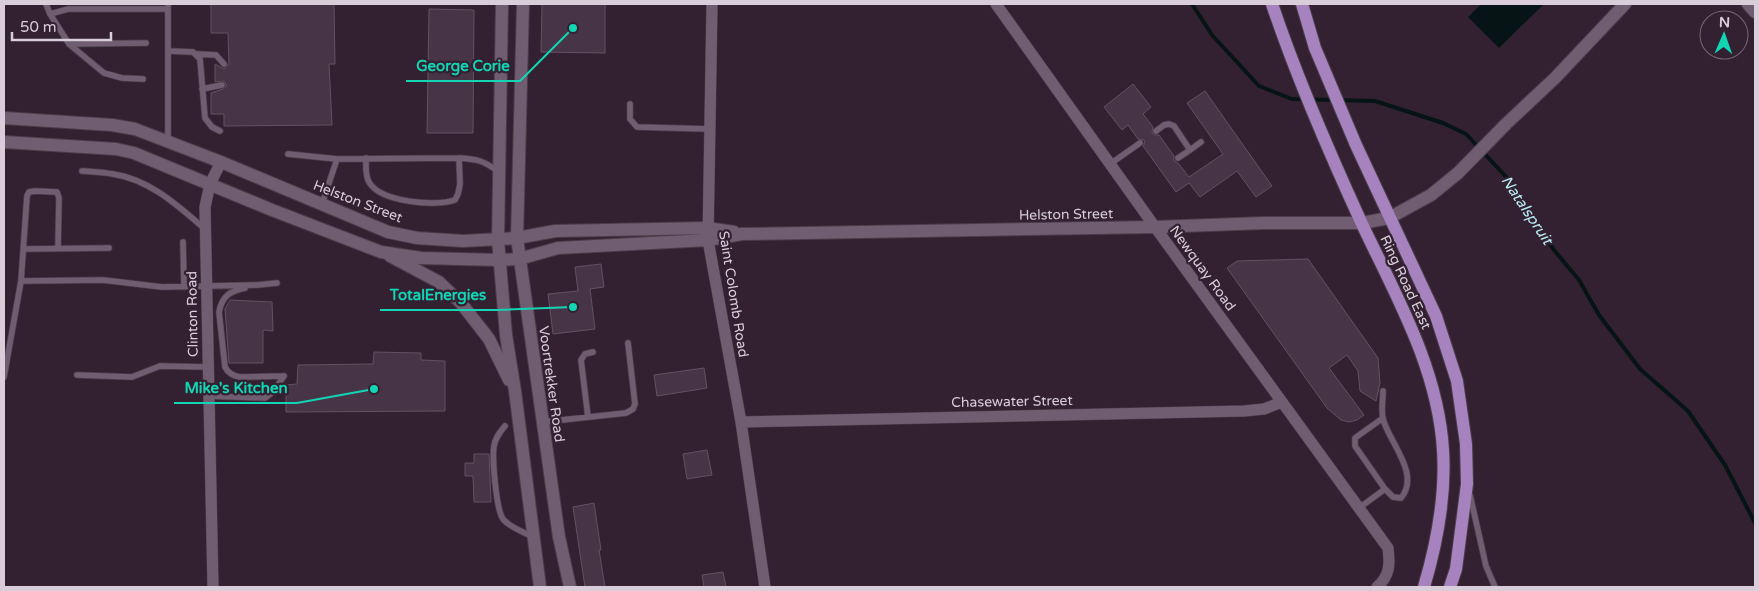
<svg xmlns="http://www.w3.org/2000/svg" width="1759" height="591" font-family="'Varela Round',sans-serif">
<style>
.water{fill:#061416}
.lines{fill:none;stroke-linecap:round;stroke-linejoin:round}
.stream{stroke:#061416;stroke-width:4}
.building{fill:#473547;stroke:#645064}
.lane-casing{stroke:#4b3d4b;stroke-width:7}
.street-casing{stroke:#4b3d4b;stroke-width:12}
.secondary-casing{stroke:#4b3d4b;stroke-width:14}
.primary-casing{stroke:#4b3d4b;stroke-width:14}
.lane{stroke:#715d71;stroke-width:5.5}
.street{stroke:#715d71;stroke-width:11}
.secondary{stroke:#715d71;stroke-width:12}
.primary{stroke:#a683be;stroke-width:12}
.labels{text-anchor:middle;stroke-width:4.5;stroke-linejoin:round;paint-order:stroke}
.street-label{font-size:14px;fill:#d8cdd8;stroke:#332132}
.water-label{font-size:15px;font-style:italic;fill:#b8ecf5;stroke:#332132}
.leader{fill:none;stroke:#12d5b4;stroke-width:2}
.callout-dot{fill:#12d5b4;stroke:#332132;stroke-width:2}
.callout-label{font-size:15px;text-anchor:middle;font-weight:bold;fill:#12d5b4;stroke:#332132;stroke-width:4.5;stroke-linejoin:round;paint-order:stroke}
</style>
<rect width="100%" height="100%" fill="#332132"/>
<path class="water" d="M1481,4H1544L1499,48L1468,17Z"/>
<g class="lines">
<path class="stream" d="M1192,4L1212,35L1259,86L1292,99L1375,101L1443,123L1466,134L1510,181L1554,250L1579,280L1599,315L1640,369L1688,411L1725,465L1755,523"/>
</g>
<path class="building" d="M211,4H334L335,64H329L332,125L224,126V114H211V93L223,89L227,86L224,81L215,82V64L224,69L229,64L228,33H211Z
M542,4H605V53L541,52Z
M429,9L474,10L473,133H427Z
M1133,84L1151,107L1143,114L1153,127L1152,133L1155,135H1159L1174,156V161L1178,163L1189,177L1223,154L1187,103L1205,91L1272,186L1256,197L1237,171L1200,197L1189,183L1176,192L1143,146L1145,143L1144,140L1138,139L1128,125L1122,130L1104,107Z
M1308,259L1378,358L1380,383L1376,401L1360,391L1358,371L1347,355L1329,368L1364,415L1357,420L1349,422L1341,420L1327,408L1227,268L1237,261Z
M601,264L604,287L590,289L595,329L553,334L548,294L578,291L575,267Z
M230,300L272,302L273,331L263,330V363H229L225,309Z
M374,352L421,353V360L445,361V411L286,412V385L297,384L298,365L373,364Z
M704,368L707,388L657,396L654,375Z
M707,450L712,475L687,479L683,454Z
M474,454H489L491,502H474L473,476H465V463H474Z
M594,503L601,550H599L605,587H585L573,507Z
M723,572L726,587H704L702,575Z"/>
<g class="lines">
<defs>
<path id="lane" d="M46,4L50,14
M168,4V141
M69,44L146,43
M168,51L193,52L200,59L205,118L212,127L220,131
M197,54L216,55L224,64
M143,79L122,78L104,73L69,44L50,14L68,9H168
M202,89L222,85
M630,104V119L637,127L709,129
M1156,131L1164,125L1169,124L1174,126L1190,150L1178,158
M1190,150L1201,142
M288,154L337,159L322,204
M366,158C366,166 365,175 369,182C380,202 435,207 455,200L458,194L460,184L459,158
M337,159L459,158C478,159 484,161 499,172
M1110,164L1140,143
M82,171C93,172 103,172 113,174C151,180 178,206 205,229
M183,242L184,287
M24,249L109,248
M21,281L103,280L162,287L257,285L277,283
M245,288C230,291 222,296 219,312L225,367C228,373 233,376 240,377L284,376
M77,375L132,377L160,366L208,367
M4,377L21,281L27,196L29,192L35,191L57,192L59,198L58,248
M1383,391C1383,400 1381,410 1383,419C1389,442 1421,474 1401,498L1393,497L1385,489L1355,446V438L1383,418
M209,396L265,398L273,392L284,376
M588,417L581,360L585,354L593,352
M543,422L626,413L633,409L635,404L628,343
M505,426C500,432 495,438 494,446C492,458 496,509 503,519C509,527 524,532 533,537
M1470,495L1486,566L1495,587
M1359,508L1385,489"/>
<path id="street" d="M712,4L708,240L741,422L765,587
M996,4L1155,227L1388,548C1390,564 1390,576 1377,587
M741,422L1244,411L1264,409L1282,402
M213,587L205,207L210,184L221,162"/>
<path id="secondary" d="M502,4L498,240L506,335L515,391L540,587
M523,4L517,238L559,537L570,587
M1748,4L1755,12
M4,118L112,125L135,129L221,162L388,232L417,238L463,241L517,238L555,231L707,228L734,232
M4,142L116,149L134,153L272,210L381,252L421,258L499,260L519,259L558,248L708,240L742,234L1155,227L1264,223H1362L1389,218L1431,195L1458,173L1506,124L1555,78L1625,4
M390,256L439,282L461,303L489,339L509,380"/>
<path id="primary" d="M1272,4C1297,79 1329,152 1362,224C1396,296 1438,368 1443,450C1446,496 1437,543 1424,587
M1302,4L1315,48L1356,145L1436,316L1457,381L1466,444L1467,484L1456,569L1450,587"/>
</defs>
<use href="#lane" class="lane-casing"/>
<use href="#street" class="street-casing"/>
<use href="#secondary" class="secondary-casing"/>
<use href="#primary" class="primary-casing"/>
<use href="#lane" class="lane"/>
<use href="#street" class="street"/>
<use href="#secondary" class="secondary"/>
<use href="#primary" class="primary"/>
</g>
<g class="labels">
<g class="street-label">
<text transform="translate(358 201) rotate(21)" y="5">Helston Street</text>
<text transform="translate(1066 214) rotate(-1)" y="5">Helston Street</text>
<text transform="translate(1203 268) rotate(54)" y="5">Newquay Road</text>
<text transform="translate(1406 282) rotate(65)" y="5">Ring Road East</text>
<text transform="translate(734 294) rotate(81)" y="5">Saint Colomb Road</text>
<text transform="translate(192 314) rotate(-91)" y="5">Clinton Road</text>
<text transform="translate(552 384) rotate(82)" y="5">Voortrekker Road</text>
<text transform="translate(1012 401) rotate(-1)" y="5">Chasewater Street</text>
</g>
<g class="water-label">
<text transform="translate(1527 210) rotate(56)" y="5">Natalspruit</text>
</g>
</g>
<path class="leader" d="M573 28L520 81H406M573 307L497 310H380M374 389L297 403H174"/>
<g class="callout-dot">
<circle cx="573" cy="28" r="5"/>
<circle cx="573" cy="307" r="5"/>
<circle cx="374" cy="389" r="5"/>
</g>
<g class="callout-label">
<text x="463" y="71">George Corie</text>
<text x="438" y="300">TotalEnergies</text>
<text x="236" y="393">Mike's Kitchen</text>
</g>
<rect width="1759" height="591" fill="none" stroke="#d8cdd8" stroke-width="10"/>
<g transform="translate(1724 35) rotate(2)"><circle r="24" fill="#332132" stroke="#756674"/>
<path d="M0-4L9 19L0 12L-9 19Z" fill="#12d5b4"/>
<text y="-8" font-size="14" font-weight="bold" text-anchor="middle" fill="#d8cdd8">N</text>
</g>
<path d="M12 32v8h99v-8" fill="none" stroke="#d8cdd8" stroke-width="2.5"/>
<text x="20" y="32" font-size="15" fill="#d8cdd8" stroke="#332132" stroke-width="4" paint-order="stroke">50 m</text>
</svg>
